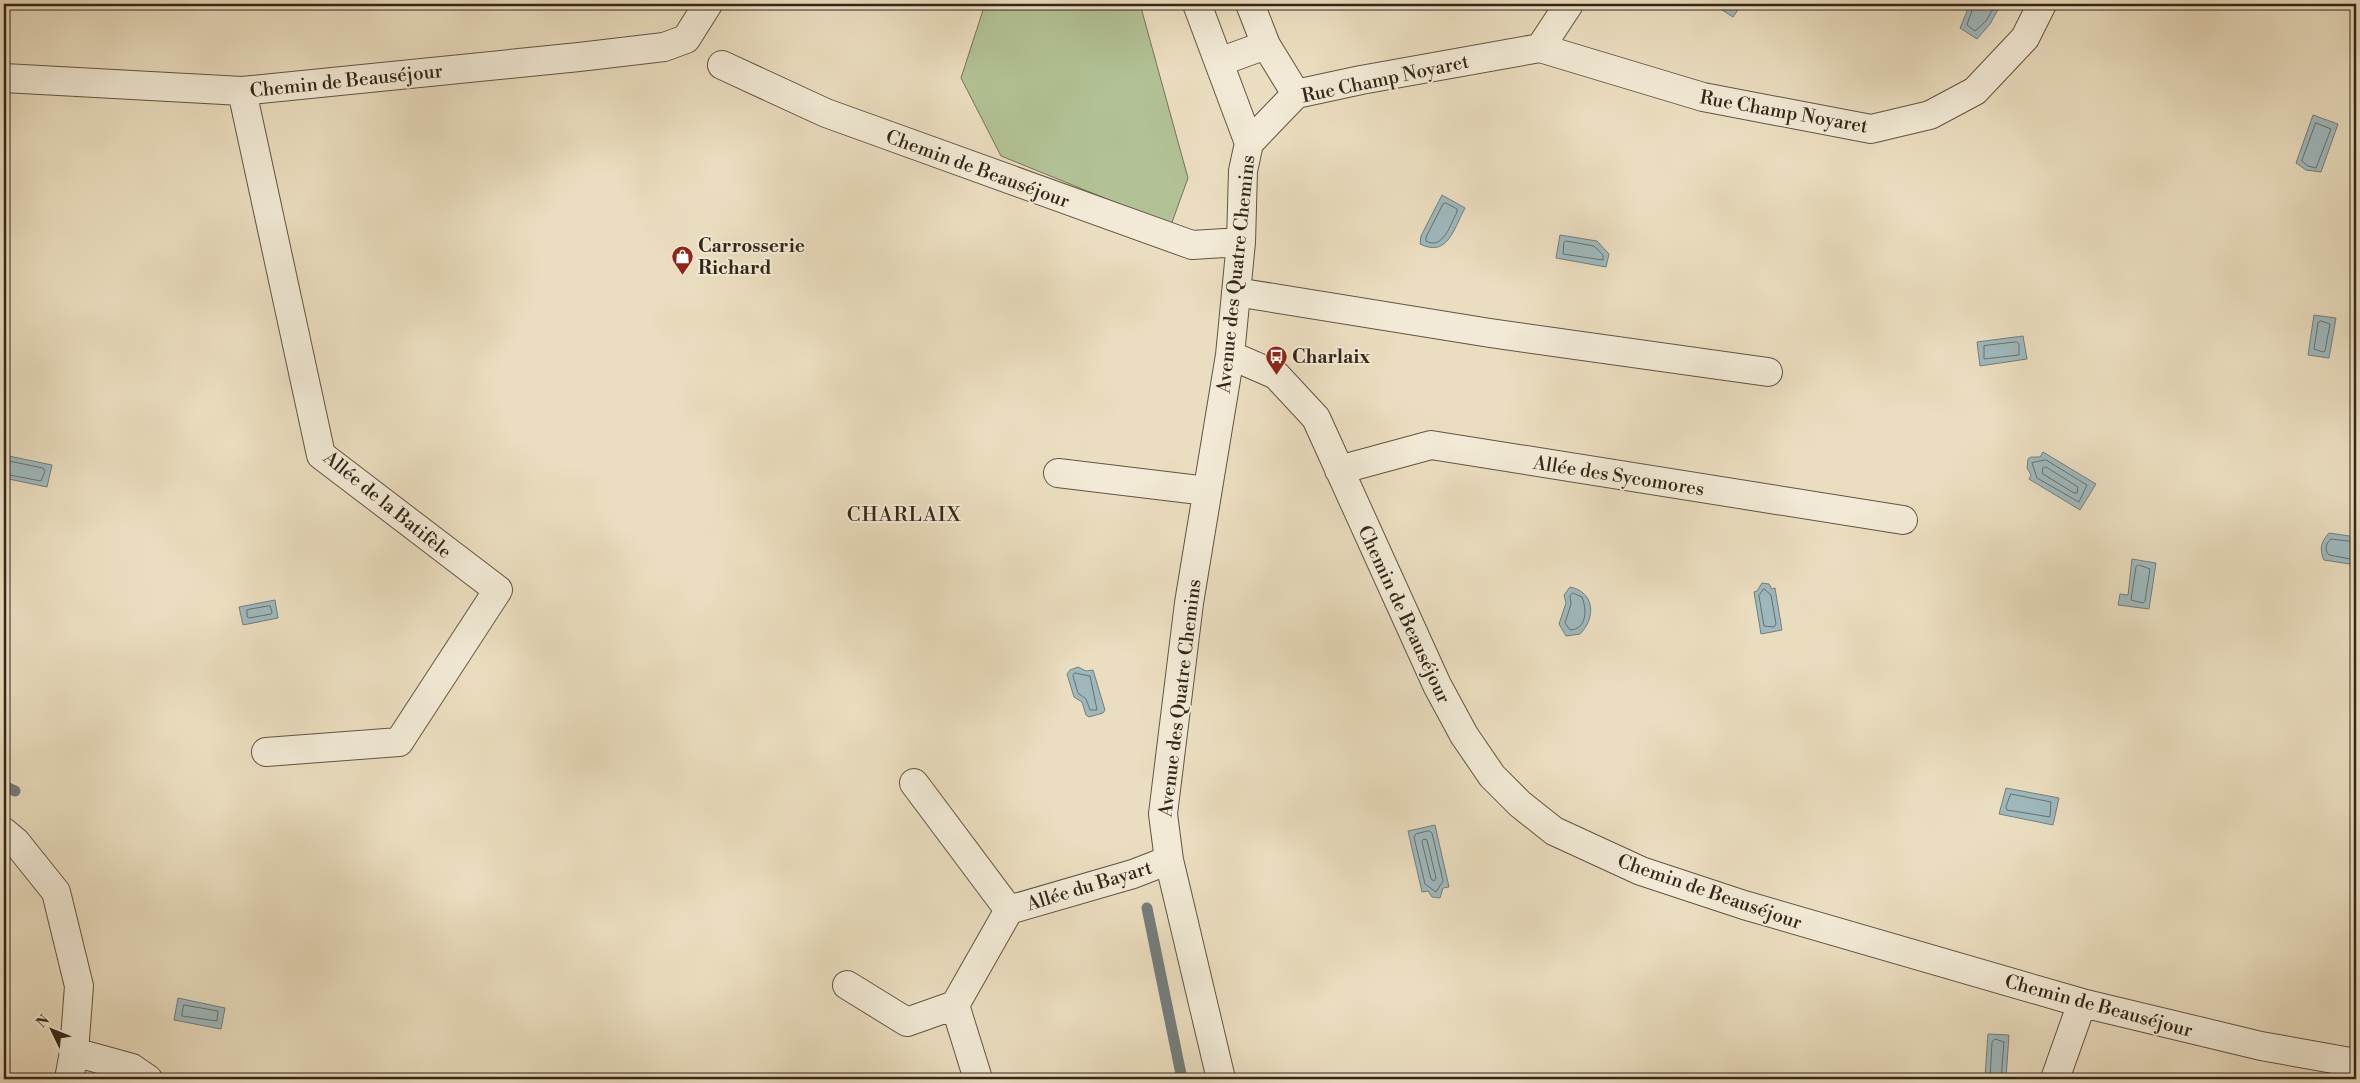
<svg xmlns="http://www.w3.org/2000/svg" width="2360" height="1083" font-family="'Libre Bodoni',serif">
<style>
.green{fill:#b2c296;stroke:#737457}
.water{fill:#9eb9be;stroke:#747e7c}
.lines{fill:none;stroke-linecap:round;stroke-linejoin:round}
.shore{stroke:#69706b;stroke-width:1}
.stream{stroke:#747e7c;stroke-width:11}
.minor-casing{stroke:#625442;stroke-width:30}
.minor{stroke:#f2ead6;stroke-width:28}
.labels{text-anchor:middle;stroke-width:4;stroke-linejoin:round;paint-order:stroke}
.street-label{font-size:19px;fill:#342618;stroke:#f2ead6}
.poi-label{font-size:19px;font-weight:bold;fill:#342618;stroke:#f2ead6;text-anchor:start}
.neighbourhood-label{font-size:20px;letter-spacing:1px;fill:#342618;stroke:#f2ead6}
</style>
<rect width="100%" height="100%" fill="#ebdec0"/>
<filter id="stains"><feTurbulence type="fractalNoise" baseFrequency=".004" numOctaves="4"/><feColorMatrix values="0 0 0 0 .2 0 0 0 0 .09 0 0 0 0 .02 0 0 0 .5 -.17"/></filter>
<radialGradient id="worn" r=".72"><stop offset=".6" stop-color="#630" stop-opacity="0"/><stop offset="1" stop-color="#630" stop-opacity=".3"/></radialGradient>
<path class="green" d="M985,4H1140L1188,178L1171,225L1001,156L961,78Z"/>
<path class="water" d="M1713,4H1742L1733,17Z
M1970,4H2001L1990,24L1977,39L1960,28Z
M2313,115L2338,124L2321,172L2306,170L2296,163Z
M1442,195L1465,208C1454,228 1448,258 1420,244L1421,236Z
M1560,235L1597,241L1609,254L1606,267L1556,258Z
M2314,315L2336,318L2329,358L2308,355Z
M2023,336L2027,359L1980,366L1977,342Z
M2043,452L2096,484L2080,510L2029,479L2031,475L2027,468L2028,459L2031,457H2040Z
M4,455L52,465L47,487L4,478Z
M2329,533L2356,537V565L2324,560C2319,549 2321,542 2329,533Z
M2132,559L2156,563L2149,609L2118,605L2120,594L2128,595Z
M1762,583L1769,584L1772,589L1775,588L1782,630L1761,634L1754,592L1757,591Z
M1570,587C1595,592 1596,618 1580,634L1566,636L1559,624L1566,603L1564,595Z
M275,600L278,618L243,625L239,607Z
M1078,667L1086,671L1093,670L1105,710L1103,713L1089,717L1086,715L1082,702L1074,697L1067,674L1070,670Z
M2006,788L2059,798L2053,825L1999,814Z
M1435,825L1449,887L1443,888L1440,898L1432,897L1428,891L1422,892L1408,831Z
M178,998L225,1008L221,1029L174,1020Z
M1988,1034L2009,1035L2006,1078L1989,1079L1985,1077Z"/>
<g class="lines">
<path class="shore" d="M1974,4L1967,25L1975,31L1986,21L1996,4
M2316,123L2331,129L2316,168L2308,166L2302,161Z
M1446,203L1457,209V212C1451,223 1443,251 1426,241V237L1443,204Z
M1566,241L1594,246L1603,255V260L1563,254L1564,243Z
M2321,321L2330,324L2325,351L2323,352L2314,349L2318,323Z
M2017,342L2019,344V355L1984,359V346Z
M4,460L43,468L45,471L41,481L4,474
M2046,460L2087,485L2079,502L2037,478L2032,463Z
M2043,468L2046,467L2078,487L2077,493H2074L2043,474Z
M2356,542L2331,539C2326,543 2324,550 2329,555L2356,560
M2139,565L2150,569L2145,601L2143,603L2131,600L2136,567Z
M1764,589L1771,595L1776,624L1774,627L1764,626L1759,596Z
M1573,593L1582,597C1587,610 1587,629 1570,630L1565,623L1571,604L1570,596Z
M270,606L272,612L271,614L249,618L247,617V610Z
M1075,673L1090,676L1097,710H1090L1086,699L1078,693L1073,676Z
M2011,794L2051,802L2050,817L2007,810L2006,807Z
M1429,831L1432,833L1443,881L1436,892L1425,884L1414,837L1416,834Z
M1424,839L1427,840L1436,878L1434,881L1431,879L1422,842Z
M184,1005L218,1011L217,1021L182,1016Z
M1990,1079L1992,1042L1995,1039L2004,1042L2001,1079"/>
<path class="stream" d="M4,786L15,791
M1147,908L1182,1079"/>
<defs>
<path id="minor" d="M1197,4L1249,143L1243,171L1241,242L1230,355L1189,603L1163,814L1169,860L1221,1079
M1250,4L1266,45L1296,94
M1540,48L1569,4
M1219,62L1266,45
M722,65L826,113L1192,245L1241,242
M4,78L242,91L579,57L664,47L686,39L708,4
M242,91L321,455L498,590L399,742L266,752
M1249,143L1296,94L1361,80L1540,48L1703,97L1871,129L1930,115L1975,91L2025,38L2042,4
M1236,292L1490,333L1768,372
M1230,355L1276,375L1316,418L1437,685L1464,735L1492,776L1520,804L1554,831L1641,871L1744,905L2082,1003L2261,1046L2356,1063
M1339,470L1431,445L1903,520
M1058,473L1207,491
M914,783L1009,910
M4,832L16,842L56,892L79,986L74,1052L69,1079
M847,985L907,1022L955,1005
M74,1052L132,1068L148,1079
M978,1079L955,1005L1009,910L1133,874L1169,860
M2055,1079L2082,1003"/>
</defs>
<use href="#minor" class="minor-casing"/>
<use href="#minor" class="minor"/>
</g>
<defs>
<symbol id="shop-pin" viewBox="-11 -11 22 30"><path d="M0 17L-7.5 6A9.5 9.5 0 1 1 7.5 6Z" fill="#8f2418" stroke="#f2ead6"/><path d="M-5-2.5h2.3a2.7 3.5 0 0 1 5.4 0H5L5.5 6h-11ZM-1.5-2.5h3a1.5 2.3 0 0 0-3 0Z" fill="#fff"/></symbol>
<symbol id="bus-pin" viewBox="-11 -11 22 30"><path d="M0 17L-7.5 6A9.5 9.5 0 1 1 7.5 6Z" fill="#8f2418" stroke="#f2ead6"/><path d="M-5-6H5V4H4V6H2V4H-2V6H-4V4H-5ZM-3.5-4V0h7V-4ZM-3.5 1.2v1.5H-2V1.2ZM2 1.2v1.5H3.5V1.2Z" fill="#fff"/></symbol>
</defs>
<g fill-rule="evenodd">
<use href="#shop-pin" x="670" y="244" width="25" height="34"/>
<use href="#bus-pin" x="1264" y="344" width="25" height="34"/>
</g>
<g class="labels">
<g class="street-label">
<text transform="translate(1385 78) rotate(-12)" y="7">Rue Champ Noyaret</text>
<text transform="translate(346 80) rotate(-6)" y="7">Chemin de Beauséjour</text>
<text transform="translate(1784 111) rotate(10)" y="7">Rue Champ Noyaret</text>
<text transform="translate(978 168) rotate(20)" y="7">Chemin de Beauséjour</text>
<text transform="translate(1235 274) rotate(-84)" y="7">Avenue des Quatre Chemins</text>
<text transform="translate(1619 475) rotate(9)" y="7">Allée des Sycomores</text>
<text transform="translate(388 504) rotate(39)" y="7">Allée de la Batifèle</text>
<text transform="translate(1405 614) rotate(65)" y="7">Chemin de Beauséjour</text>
<text transform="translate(1179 698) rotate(-83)" y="7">Avenue des Quatre Chemins</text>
<text transform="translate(1089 885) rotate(-17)" y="7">Allée du Bayart</text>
<text transform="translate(1710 891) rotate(19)" y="7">Chemin de Beauséjour</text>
<text transform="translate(2099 1005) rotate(15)" y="7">Chemin de Beauséjour</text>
</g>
<g class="poi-label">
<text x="698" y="252">Carrosserie<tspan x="698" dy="22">Richard</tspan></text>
<text x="1292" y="363">Charlaix</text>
</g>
<g class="neighbourhood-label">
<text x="904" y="521">CHARLAIX</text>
</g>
</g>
<rect width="2360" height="1083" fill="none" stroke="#ebdec0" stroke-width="20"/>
<rect x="5" y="5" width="2350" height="1073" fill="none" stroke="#342618" stroke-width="2.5"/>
<rect x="10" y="10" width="2340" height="1063" fill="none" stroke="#342618"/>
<g transform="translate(52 1030) rotate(313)" stroke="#f2ead6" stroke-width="4" paint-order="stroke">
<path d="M0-4L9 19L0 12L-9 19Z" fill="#342618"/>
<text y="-8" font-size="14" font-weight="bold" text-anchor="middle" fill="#342618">N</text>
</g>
<rect width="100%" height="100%" filter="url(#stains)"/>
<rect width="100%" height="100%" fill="url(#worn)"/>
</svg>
